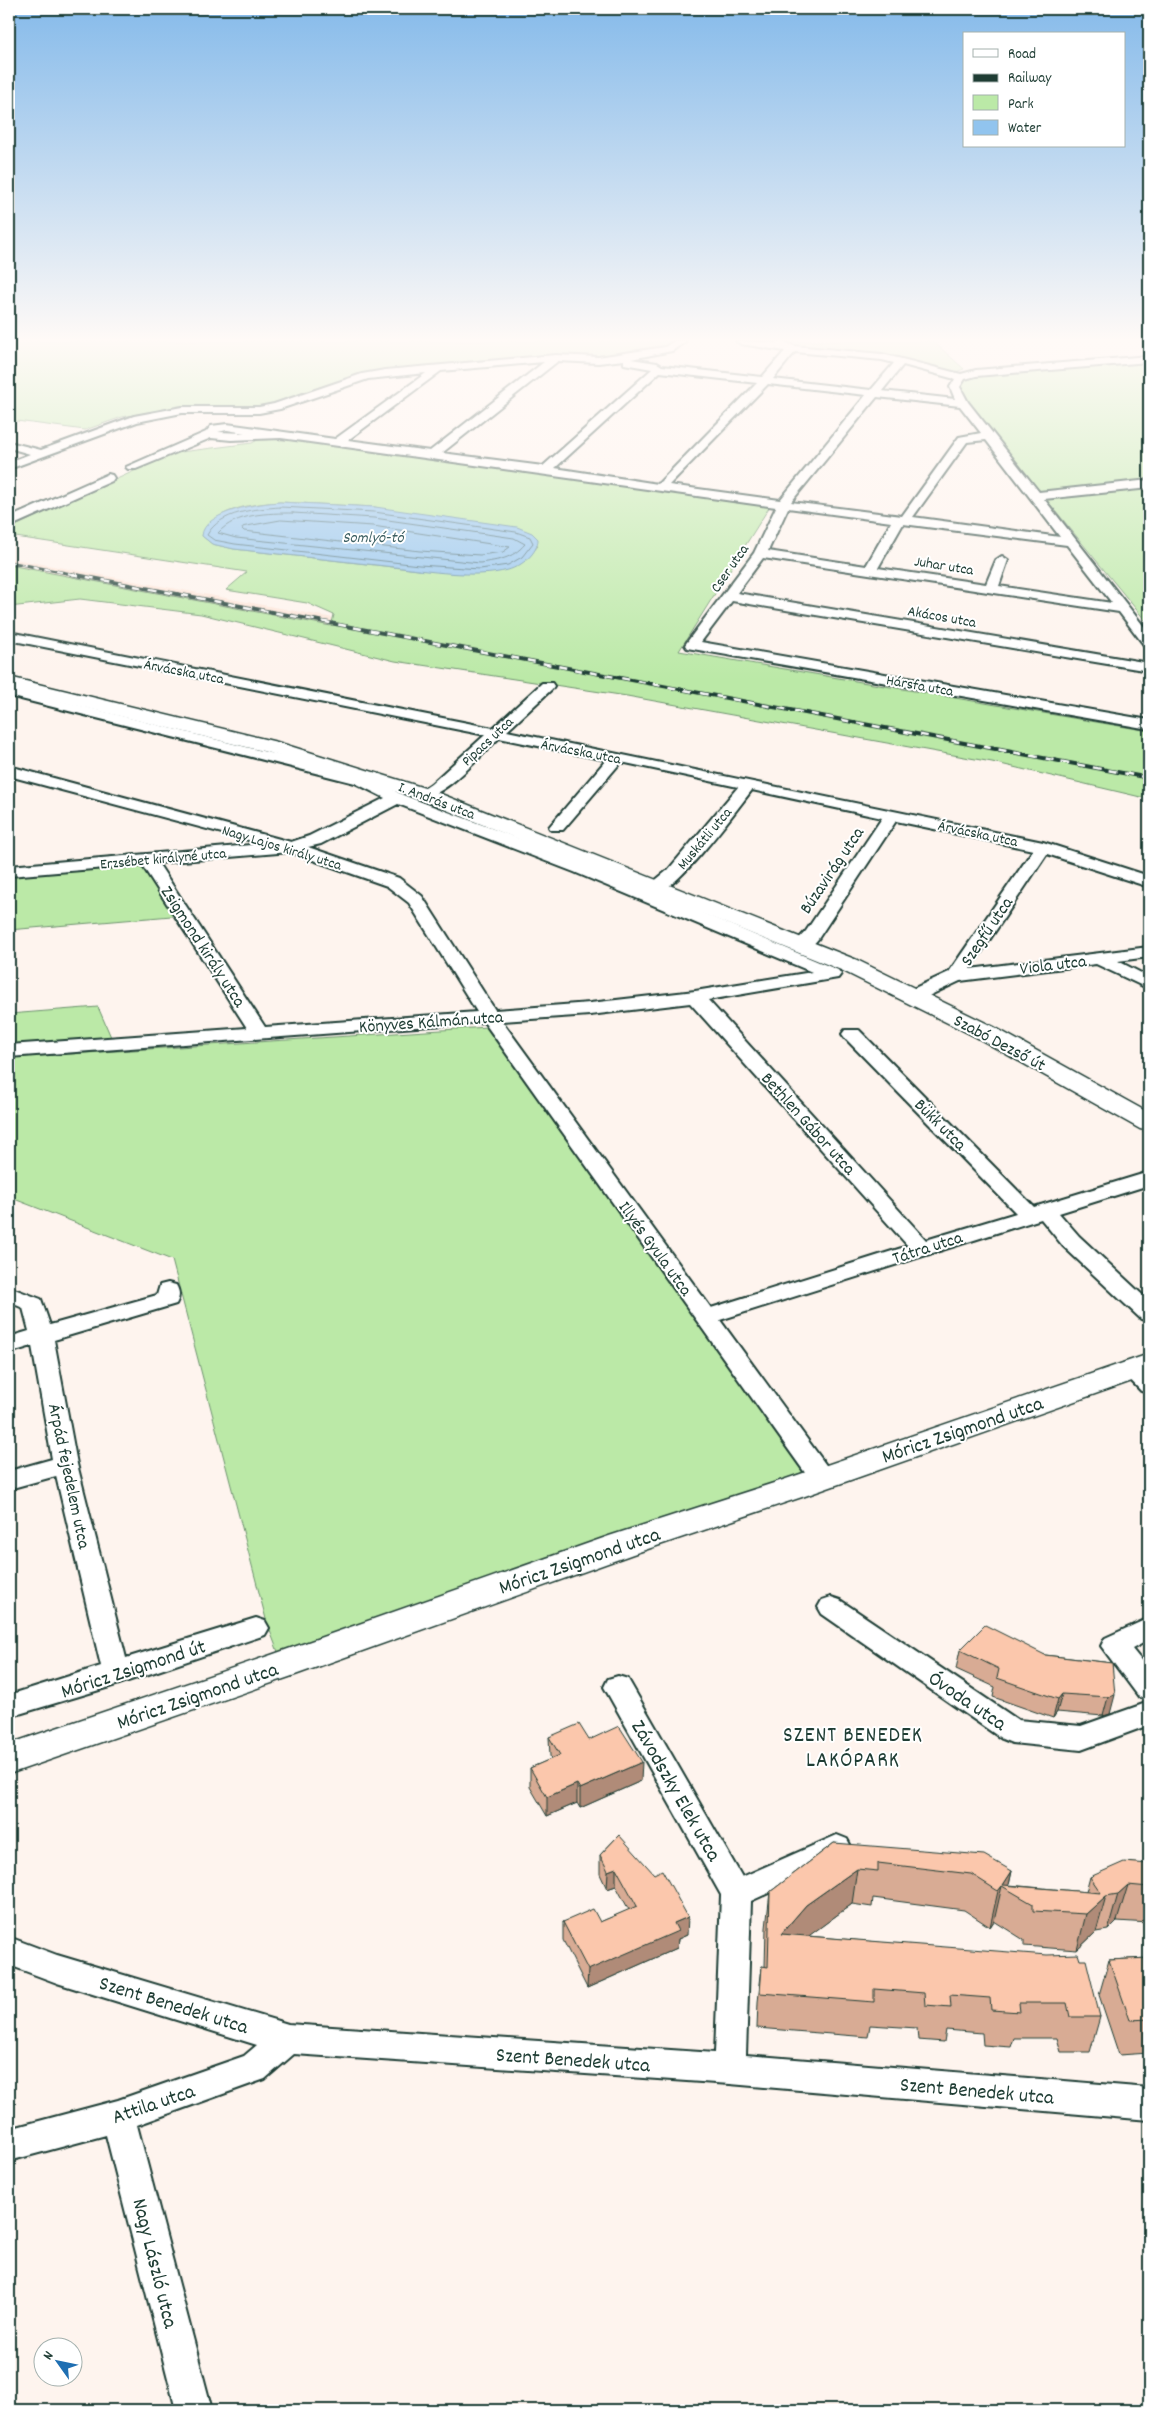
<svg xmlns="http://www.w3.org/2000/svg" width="1158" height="2419" font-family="Dekko,sans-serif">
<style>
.built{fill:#fde6da}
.green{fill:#bbe9a7;stroke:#6d936e;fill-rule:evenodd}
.water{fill:#91c4ee;stroke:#638ea4}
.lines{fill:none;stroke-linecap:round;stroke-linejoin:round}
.shore{stroke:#4d737e;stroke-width:1}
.street-casing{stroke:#1f3d34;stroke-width:4}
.secondary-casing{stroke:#1f3d34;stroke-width:3}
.street{fill:#fff;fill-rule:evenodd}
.secondary{fill:#fff;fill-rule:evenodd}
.rail-far1-casing{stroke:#1f3d34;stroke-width:3}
.rail-casing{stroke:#1f3d34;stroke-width:4}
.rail-far1{stroke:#fff;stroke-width:2;stroke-dasharray:6;stroke-linecap:butt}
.rail{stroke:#fff;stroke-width:2.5;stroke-dasharray:8;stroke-linecap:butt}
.wall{fill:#d8ab94;stroke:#1f3d34}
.shaded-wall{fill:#b08b78;stroke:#1f3d34}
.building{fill:#fbc7ac;stroke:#1f3d34}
.labels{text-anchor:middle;stroke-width:4;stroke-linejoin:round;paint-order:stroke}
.far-street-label{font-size:15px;fill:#1f3d34;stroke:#fff}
.far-water-label{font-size:16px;font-style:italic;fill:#3c5f62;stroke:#fff}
.street-label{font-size:18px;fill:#1f3d34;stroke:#fff}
.near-street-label{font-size:21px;fill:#1f3d34;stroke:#fff}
.near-neighbourhood-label{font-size:22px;letter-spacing:1px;fill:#1f3d34;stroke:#fff}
</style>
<rect width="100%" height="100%" fill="#fef4ee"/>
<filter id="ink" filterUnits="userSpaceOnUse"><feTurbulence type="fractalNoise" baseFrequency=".02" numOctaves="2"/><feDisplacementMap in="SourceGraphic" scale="10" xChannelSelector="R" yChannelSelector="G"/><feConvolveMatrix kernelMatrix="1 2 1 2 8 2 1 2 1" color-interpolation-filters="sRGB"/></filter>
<g filter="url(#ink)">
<path class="built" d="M9,558L333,618L331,627L9,565Z"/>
<path class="green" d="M9,341H683L651,352L601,358H544L377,371L357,375L297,395L251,413L149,412L122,417L85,430L9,420Z
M739,341H933L964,369L953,373L882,356Z
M1149,362V625L970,406L958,387L965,379L975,375Z
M267,435L639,486L770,506L679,651L1149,731V799L992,762L627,696L395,661L201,614L80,599L9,607V565L331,626L334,615L307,603L226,590L247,572L9,536V529L173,453L252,443ZM280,502L375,507L538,546L525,561L419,570L234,549L212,544L202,536C214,508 252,504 280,502Z
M147,859L183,915L9,930V871Z
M98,1007L114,1044L9,1051V1014Z
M488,1027L804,1472L283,1665L267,1623L172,1260L9,1197V1058Z"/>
<path class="water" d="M280,502L375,507L517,527L532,533L538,539C538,553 522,566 508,570C475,579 428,571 394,567C341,561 287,555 234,549L212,544L202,536C203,511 261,503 280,502Z"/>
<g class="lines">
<path class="shore" d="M280,507L374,512L516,532L530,537L533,543L522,557L508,565L480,569L419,565L235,544L214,540L207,535C220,511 256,509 280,507Z
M293,513L374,518L514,538L525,544C512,559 499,560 480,563L236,538L218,533C236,513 268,513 293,513Z
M281,520L373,526L510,547L503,552L480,555L420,551L244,531L242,529L243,527Z"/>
<defs>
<path id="street" d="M674,341H686L672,351L631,359L657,363L662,366L762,377L785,351L741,344L736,341L776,343L782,341L794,346L882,354L961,374L976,370L1149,356V362L976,376L965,379L960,387L968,402L1039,492L1149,480V488L1044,499L1149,633V646L1144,645L1119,612L763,558L737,593L1149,663V671L732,601L701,642L1149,720V729L687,648L685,645L687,642L754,553L776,507L281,438L231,440L211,438L136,469H128L126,467L206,432L211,426L227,424L335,439L426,373L368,379L280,409L259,413H182L137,422L9,469V462L30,454L9,448V442L41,450L134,416L182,407H259L274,404L362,374L385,370L556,355L598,357L665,347ZM795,352L882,360L894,363L871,390L773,379ZM624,360V364L652,369L543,466L442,453L558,361L598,363ZM544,362L430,451L348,440L441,371ZM903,365L955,379L950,387L955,399L882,391ZM660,372L757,383L658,484L555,468ZM768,384L866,395L780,500L669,485ZM877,397L960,406L981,433L959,437L902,516L791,502ZM227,430L245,433L218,432ZM986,440L1060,537L913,517L967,442ZM788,508L891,522L866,566L768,551ZM903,524L1067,545L1112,603L999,586L1008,560L1002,556L996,560L986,584L878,568Z
M108,474L112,475L114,478L112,481L9,527V518Z
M9,632L493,728L542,683H552L554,686L552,689L507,731L1043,842L1149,876V887L1047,854L970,969L1149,947V957L1118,961L1149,977V989L1096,964L960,981L920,1000H906L904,996L906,992L949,972L1033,850L896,821L818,939C811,947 806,953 795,950L792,946L806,931L882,818L752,790C734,813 684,881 661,891C657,893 654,892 650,891L647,887L668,870L738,787L621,762L563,830H551L549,827L606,760L499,738C483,753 440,803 418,797L416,794L431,784L485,735L9,640Z
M9,688L367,777L403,795L586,864L838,970L841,974L838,978L832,979L708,1000L926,1240L1016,1213L845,1038L842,1034L845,1030H859L1034,1207L1149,1172V1185L1059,1213L1079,1236L1149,1301V1321L1141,1319L1063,1246L1041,1219L720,1320L831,1472L834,1478L831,1484L822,1487L813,1484L484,1022L9,1057V1045L247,1028L142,865L9,876V866L263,844L9,776V766L291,842L309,836L385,798L355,783L9,696ZM398,804L574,872L812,972L695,991L590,1003L495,1010L422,896L399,878L308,847L321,844ZM290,852L387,886L409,903L477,1012L265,1027L158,863ZM690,1003L908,1246L711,1308L502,1021L590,1015Z
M168,1283L176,1285C180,1292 180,1297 176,1304L54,1340L77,1464L126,1658L256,1618L265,1621L269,1628L265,1635L116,1685L9,1717V1695L101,1666L56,1476L9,1489V1471L52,1459L32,1346L9,1353V1337L29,1331L23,1308L9,1302V1287L41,1299L50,1325L157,1295L160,1285Z
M1132,1361L1140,1363L1149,1372V1393L1141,1391L1120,1369L1124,1363Z
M831,1597L840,1600L1018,1720L1081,1726L1149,1702V1725L1081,1750L1012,1743L1002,1739L822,1614L818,1607L822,1600Z
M1149,1618V1640L1132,1649L1149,1670V1700L1139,1697L1101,1646L1105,1638Z
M618,1676L628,1679L742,1877L837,1835L847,1839L852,1848L847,1857L751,1901L746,2055L1149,2088V2120L730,2084L294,2054L265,2079L137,2125L212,2410H176L106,2135L9,2161V2129L118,2100L244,2056L257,2045L57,1983L9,1965V1937L57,1955L288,2024L715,2053L721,1895L604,1687L608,1679Z"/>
<path id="secondary" d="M9,677L277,742L431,790L857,960L994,1027L1149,1113V1131L1140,1129L976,1037L841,970L417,798L263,751L9,689Z
M1149,1354V1375L805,1496L633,1554L295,1675L9,1774V1744L271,1655L609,1536L783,1480Z"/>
</defs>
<use href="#street" class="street-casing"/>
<use href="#secondary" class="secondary-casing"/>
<use href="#street" class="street"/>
<use href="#secondary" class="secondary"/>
<defs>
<path id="rail-far1" d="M9,562L77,575"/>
<path id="rail" d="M71,574L1149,778"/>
</defs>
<use href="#rail-far1" class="rail-far1-casing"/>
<use href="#rail" class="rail-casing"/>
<use href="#rail-far1" class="rail-far1"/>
<use href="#rail" class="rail"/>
</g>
<path class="wall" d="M1149,1487V1507L1143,1500L1146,1488Z
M960,1650L1045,1655L1112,1663L1110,1714L1103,1716L1057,1712L1053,1718L993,1697L995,1687L956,1669Z
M549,1737L589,1740L641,1781L580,1808L577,1803L547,1816L530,1787V1768L551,1759L550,1756Z
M619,1835L687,1935L678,1939L677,1948L587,1988L563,1940V1922H600L629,1910L616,1886L607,1889L600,1874V1855Z
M834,1843L1012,1871L1009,1885L1086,1892L1090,1877L1149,1864V1923L1117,1921L1108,1930L1096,1932L1077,1950L1024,1946V1940L994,1921L990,1927L964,1910L873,1898L872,1907L852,1904L808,1936L1080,1960L1100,2017L1090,2052H1061L1057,2038H1014L1011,2047L983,2045L982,2033L946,2030L944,2042L918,2040L917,2028L870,2025L868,2037L757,2028L758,2002L762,1966L765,1967L766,1928L770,1892Z
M1149,1958V2053L1119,2055L1099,1995L1109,1960Z"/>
<path class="shaded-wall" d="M1062,1694L1057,1712L1053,1718L1058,1699Z
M1115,1695L1110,1714L1103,1716L1108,1697Z
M642,1762L641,1781L580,1808V1789Z
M577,1784V1803L547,1816V1797Z
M616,1868V1886L607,1889L608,1871Z
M857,1869L852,1904L802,1941L781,1934L806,1905Z
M1012,1871L1008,1889L1003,1885Z
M1128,1885L1117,1921L1108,1930L1118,1894Z
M1002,1886L994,1921L990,1927L998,1891Z
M1106,1896L1096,1932L1077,1950L1086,1914Z
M688,1917L687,1935L678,1939L677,1948L587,1988L588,1970L674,1923Z"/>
<path class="building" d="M985,1625L1045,1655L1112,1663L1115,1695L1108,1697L1062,1694L1058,1699L997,1678L999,1669L960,1650Z
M579,1724L589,1740L619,1726L642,1762L580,1789L577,1784L547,1797L530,1768L560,1755L549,1737Z
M619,1835L654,1874L662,1870L688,1917L674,1923L678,1931L588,1970L563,1922L593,1909L600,1922L637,1906L616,1868L608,1871L600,1855Z
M834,1843L984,1855L1012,1871L1003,1885L1101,1893L1090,1877L1124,1862L1149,1864V1887L1128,1885L1118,1894L1106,1896L1086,1914L1033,1911V1904L1002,1886L998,1891L971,1874L878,1863V1871L857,1869L806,1905L781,1934L1047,1955L1078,1954L1080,1960H1086L1100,2017H1070L1067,2003H1019L1020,2012L991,2010L990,1998L950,1995L951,2007L925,2005L924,1993L874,1989V2002L760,1993L762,1966L768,1967L770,1892Z
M1149,1958V2019L1130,2020L1109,1960Z"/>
</g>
<linearGradient id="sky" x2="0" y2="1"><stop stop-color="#85baea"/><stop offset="0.5" stop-color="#fffaf7"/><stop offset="1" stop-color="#fffaf7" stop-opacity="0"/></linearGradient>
<rect width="1158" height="680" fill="url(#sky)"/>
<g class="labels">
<g class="far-street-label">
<text transform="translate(944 565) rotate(9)" y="5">Juhar utca</text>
<text transform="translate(729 568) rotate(-55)" y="5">Cser utca</text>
<text transform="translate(942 616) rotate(10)" y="5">Akácos utca</text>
<text transform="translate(184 671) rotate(11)" y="5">Árvácska utca</text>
<text transform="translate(920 685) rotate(10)" y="5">Hársfa utca</text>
<text transform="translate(487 741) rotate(-43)" y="5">Pipacs utca</text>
<text transform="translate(581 751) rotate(11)" y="5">Árvácska utca</text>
<text transform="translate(437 800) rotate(21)" y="5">I. András utca</text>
<text transform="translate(978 833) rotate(12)" y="5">Árvácska utca</text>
<text transform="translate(704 838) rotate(-50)" y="5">Muskátli utca</text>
<text transform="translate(282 847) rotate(17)" y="5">Nagy Lajos király utca</text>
<text transform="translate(163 858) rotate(-5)" y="5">Erzsébet királyné utca</text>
</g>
<g class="far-water-label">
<text x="373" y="542">Somlyó-tó</text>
</g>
<g class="street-label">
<text transform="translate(831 870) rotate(-56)" y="6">Búzavirág utca</text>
<text transform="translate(986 931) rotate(-56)" y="6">Szegfű utca</text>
<text transform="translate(204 946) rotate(57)" y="6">Zsigmond király utca</text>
<text transform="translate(1053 964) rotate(-7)" y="6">Viola utca</text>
<text transform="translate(431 1021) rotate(-4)" y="6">Könyves Kálmán utca</text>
<text transform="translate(1000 1042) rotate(28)" y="6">Szabó Dezső út</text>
<text transform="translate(809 1123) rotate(48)" y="6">Bethlen Gábor utca</text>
<text transform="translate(941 1124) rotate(45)" y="6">Bükk utca</text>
<text transform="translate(927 1247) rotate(-18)" y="6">Tátra utca</text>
<text transform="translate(656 1248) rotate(54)" y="6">Illyés Gyula utca</text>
<text transform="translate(70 1476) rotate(78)" y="6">Árpád fejedelem utca</text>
</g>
<g class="near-street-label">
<text transform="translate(962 1429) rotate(-19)" y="7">Móricz Zsigmond utca</text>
<text transform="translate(579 1560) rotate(-19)" y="7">Móricz Zsigmond utca</text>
<text transform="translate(133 1668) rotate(-18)" y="7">Móricz Zsigmond út</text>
<text transform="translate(197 1695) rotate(-19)" y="7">Móricz Zsigmond utca</text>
<text transform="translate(968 1700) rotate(34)" y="7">Óvoda utca</text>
<text transform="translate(677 1790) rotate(60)" y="7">Závodszky Elek utca</text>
<text transform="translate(174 2004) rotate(17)" y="7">Szent Benedek utca</text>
<text transform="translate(573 2059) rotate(4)" y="7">Szent Benedek utca</text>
<text transform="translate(977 2090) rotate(5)" y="7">Szent Benedek utca</text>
<text transform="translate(153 2103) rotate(-19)" y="7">Attila utca</text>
<text transform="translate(156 2263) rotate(76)" y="7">Nagy László utca</text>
</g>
<g class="near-neighbourhood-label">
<text x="853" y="1741">SZENT BENEDEK<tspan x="853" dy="25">LAKÓPARK</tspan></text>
</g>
</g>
<rect width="1158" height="2419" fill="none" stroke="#fff" stroke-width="30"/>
<rect x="15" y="15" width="1128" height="2389" fill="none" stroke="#1f3d34" stroke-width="2" filter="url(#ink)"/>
<rect x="963" y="32" width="162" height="115" fill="#ffffff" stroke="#a5b1ae"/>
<rect x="973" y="49" width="25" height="8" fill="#ffffff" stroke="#a5b1ae"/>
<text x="1008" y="58" font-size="15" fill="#1f3d34">Road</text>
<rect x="973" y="74" width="25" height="8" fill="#1f3d34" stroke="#a5b1ae"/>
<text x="1008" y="82" font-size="15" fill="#1f3d34">Railway</text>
<rect x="973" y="95" width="25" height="15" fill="#bbe9a7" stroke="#a5b1ae"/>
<text x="1008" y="108" font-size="15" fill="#1f3d34">Park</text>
<rect x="973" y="120" width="25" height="15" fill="#91c4ee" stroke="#a5b1ae"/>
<text x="1008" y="132" font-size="15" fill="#1f3d34">Water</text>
<g transform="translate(58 2362) rotate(303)"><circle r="24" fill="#ffffff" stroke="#a5b1ae"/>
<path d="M0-4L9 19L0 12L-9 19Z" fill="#1f6fb2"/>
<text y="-8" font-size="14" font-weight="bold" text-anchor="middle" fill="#1f3d34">N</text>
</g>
</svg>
